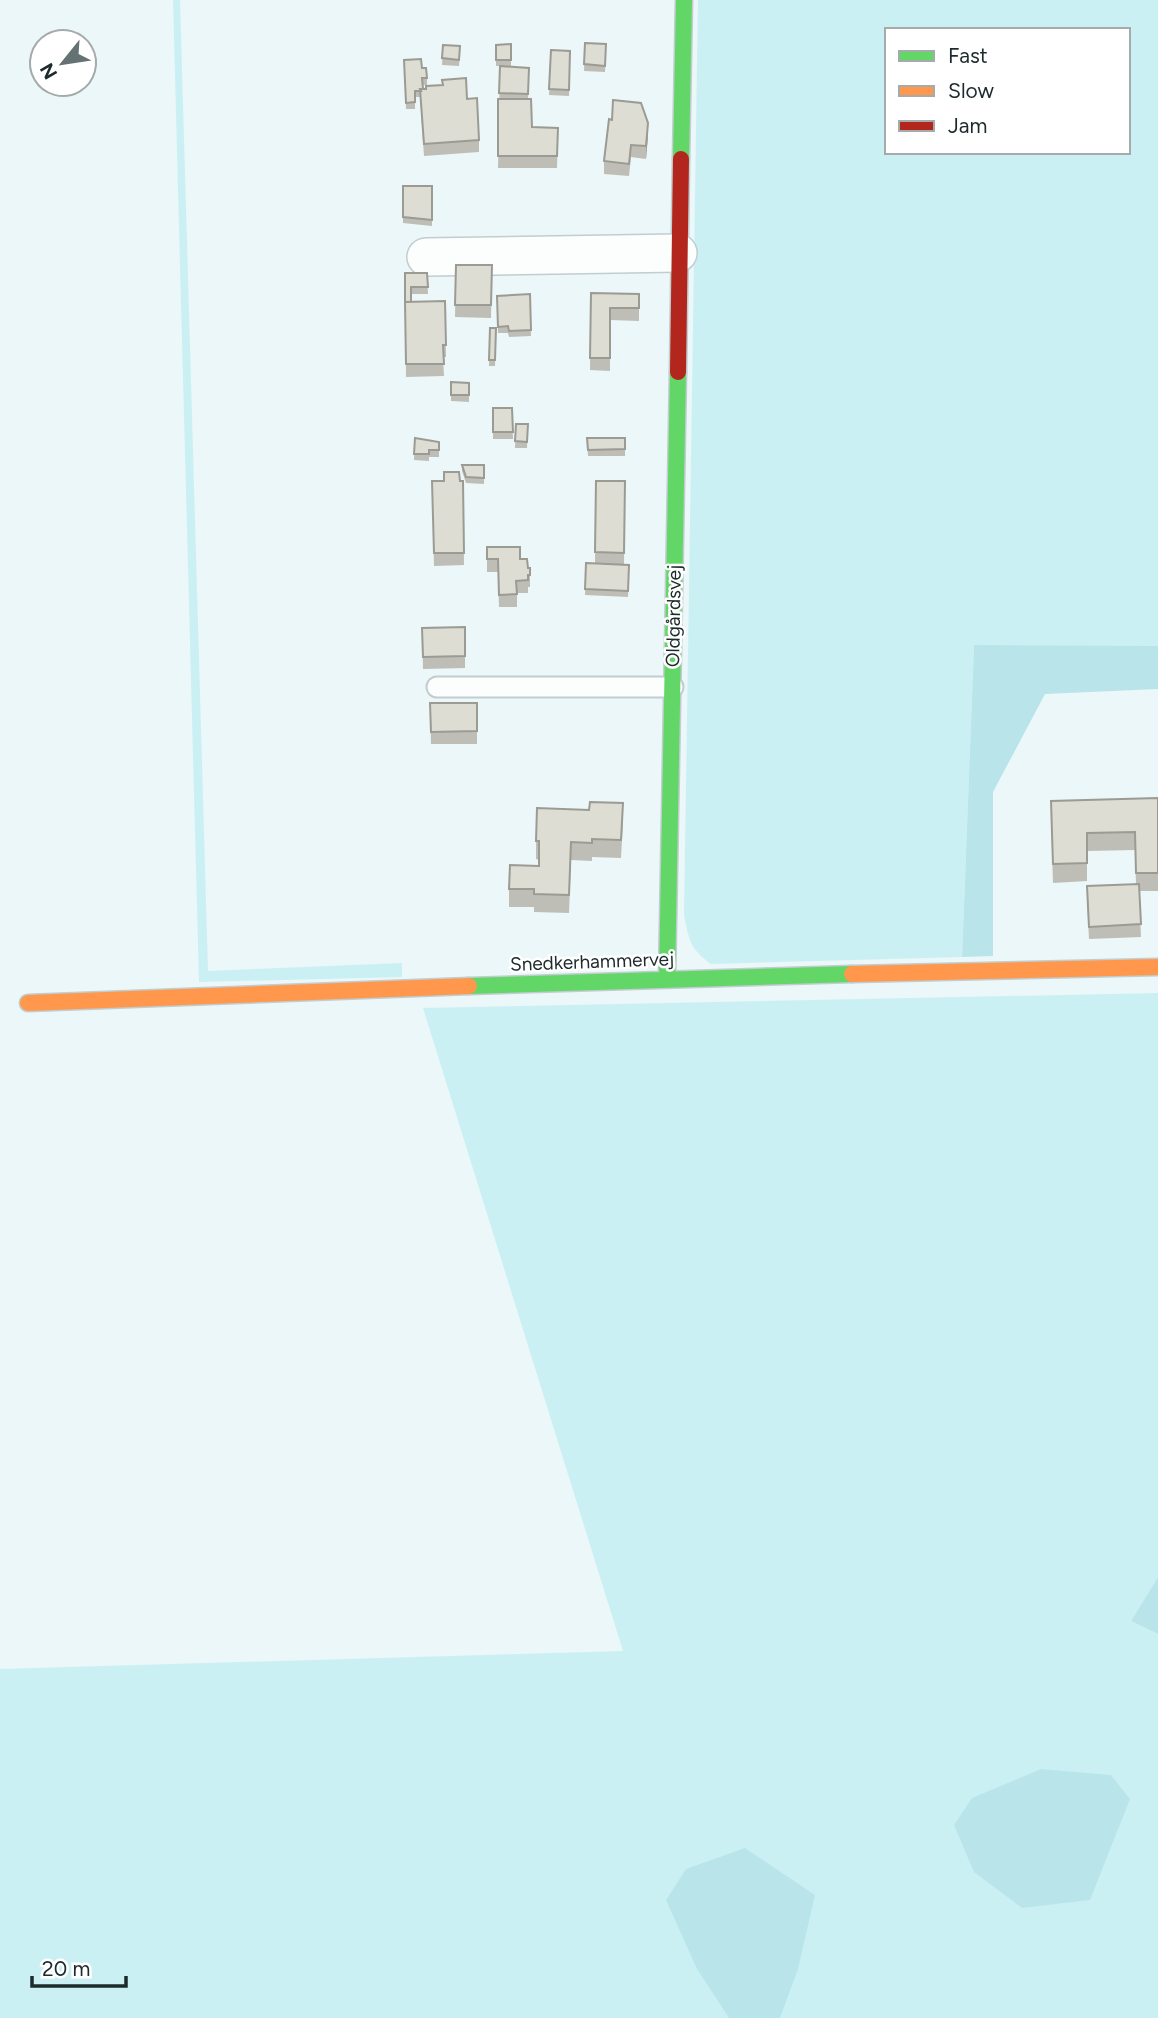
<svg xmlns="http://www.w3.org/2000/svg" width="1158" height="2018" font-family="Figtree,sans-serif">
<style>
.green{fill:#cbf0f4;fill-rule:evenodd}
.forest{fill:#b9e5ea}
.lines{fill:none;stroke-linecap:round;stroke-linejoin:round}
.lane-casing{stroke:#c1cdce;stroke-width:23}
.street-casing{stroke:#c1cdce;stroke-width:40}
.fast-casing{stroke:#c1cdce;stroke-width:19}
.slow-casing{stroke:#c1cdce;stroke-width:19}
.jam-casing{stroke:#c1cdce;stroke-width:19}
.lane{stroke:#fcfefe;stroke-width:19}
.street{stroke:#fcfefe;stroke-width:37}
.fast{stroke:#63d668;stroke-width:16}
.slow{stroke:#ff974d;stroke-width:16}
.jam{stroke:#b3261e;stroke-width:16}
.wall{fill:#bebeb6}
.shaded-wall{fill:#9b9b94}
.building{fill:#ddddd4;stroke:#9b9b94;stroke-width:2}
.labels{text-anchor:middle;stroke-width:5;stroke-linejoin:round;paint-order:stroke}
.street-label{font-size:19px;fill:#1d2b2d;stroke:#fff}
</style>
<rect width="100%" height="100%" fill="#ebf7f8"/>
<path class="green" d="M173,0H180L208,971L402,963V977L199,982Z
M698,0H1158V646H974L962,957L711,964C690,949 689,940 684,915ZM887,30H1128V152H887Z
M1158,993V1577L1131,1621L1158,1634V2018H0V1669L623,1651L423,1008Z"/>
<path class="forest" d="M974,645L1158,646V689L1045,694L993,792V956L962,957Z
M1158,1577V1634L1131,1621Z
M1041,1769L1111,1775L1130,1799L1090,1900L1022,1908L974,1872L954,1825L972,1798Z
M745,1848L815,1895L798,1969L780,2018H729L697,1969L666,1900L686,1869Z"/>
<g class="lines">
<defs>
<path id="lane" d="M437,687H673"/>
<path id="street" d="M426,257L678,253"/>
<path id="fast" d="M681,159L684,0
M667,979L678,372
M469,986L852,974"/>
<path id="slow" d="M852,974L1158,967
M28,1003L469,986"/>
<path id="jam" d="M678,372L681,159"/>
</defs>
<use href="#lane" class="lane-casing"/>
<use href="#street" class="street-casing"/>
<use href="#fast" class="fast-casing"/>
<use href="#slow" class="slow-casing"/>
<use href="#jam" class="jam-casing"/>
<use href="#lane" class="lane"/>
<use href="#street" class="street"/>
<use href="#fast" class="fast"/>
<use href="#slow" class="slow"/>
<use href="#jam" class="jam"/>
</g>
<path class="wall" d="M585,43L606,50L605,72L584,71Z
M511,44V66H496V45Z
M443,45L460,52L459,66L442,65Z
M551,50L570,51L569,96L549,95Z
M404,60L422,68L427,78V85H423V89L467,99L479,140V152L424,156L420,97H415V109H406Z
M500,66L529,68L528,99L532,127L558,128L557,168H498Z
M648,135L646,159L631,157L629,176L604,174V161Z
M403,186H432V226L403,223Z
M456,265H492L491,318L455,317Z
M405,273H427L428,294H411V302L445,301L446,357H443L444,376L406,377Z
M591,293L639,294V321L610,320V371L590,370Z
M530,294L531,336L509,337L508,333H498L497,296Z
M490,328H496L495,366H489Z
M451,382L469,383V402L451,401Z
M493,408H512L513,439H493Z
M516,424H528L527,448H515Z
M415,438L439,442V457H429V461L414,460Z
M587,438H625V456H588Z
M462,465H484V484L466,483L462,471Z
M432,481H463L464,565L434,566Z
M596,481H625L624,565H629L628,597L585,595L586,563H595Z
M487,547L520,559L528,568H530V587H528V593H517V607H499L498,572H487Z
M422,628L465,656V668L423,669Z
M430,703H477V744H431Z
M1158,798V891H1139L1141,937L1089,939L1087,898L1136,884L1135,850L1087,851V881L1053,883L1051,819Z
M623,821L621,858L592,857V861L571,860L569,913L534,912V907H509V889L539,866V860L536,859V841Z"/>
<path class="shaded-wall" d="M648,123V135L646,159V146Z"/>
<path class="building" d="M585,43L606,44L605,66L584,64Z
M511,44V60H496V45Z
M443,45L460,46L459,60L442,58Z
M551,50L570,51L569,90L549,89Z
M421,59L422,68H426L427,78H422L423,89H420L421,91H415V102L406,103L404,60Z
M500,66L529,68L528,94L499,93Z
M466,78L467,99L477,98L479,140L424,144L420,89H426V86L443,85L442,80Z
M498,99H531L532,127L558,128L557,156H498Z
M613,100L641,103L648,123L646,146L631,145L629,164L604,161L609,119L612,120Z
M403,186H432V220L403,217Z
M456,265H492L491,305H455Z
M405,273H427L428,287H411V302H405Z
M591,293L639,294V308H610V358H590Z
M530,294L531,330L509,331L508,326L498,327L497,296Z
M445,301L446,345H443L444,364H406L405,302Z
M490,328H496L495,360H489Z
M451,382L469,383V395H451Z
M493,408H512L513,432H493Z
M516,424H528L527,442L515,441Z
M415,438L439,442V450H429V454H414Z
M587,438H625V449L588,450Z
M462,465H484V478L466,477Z
M444,472H459L460,481H463L464,553H434L432,481H444Z
M596,481H625L624,553L595,552Z
M487,547H520V559H527L528,568H530V575H528V580L516,581L517,594L499,595L498,559H487Z
M586,563L629,565L628,591L585,589Z
M465,627V656L423,657L422,628Z
M430,703H477V731L431,732Z
M1158,798V873H1136L1135,832L1087,833V863L1053,864L1051,801Z
M590,802L623,803L621,840L592,839V843L571,842L569,895L534,894V889H509L510,865L539,866V841H536L537,808L589,810Z
M1139,884L1141,924L1089,927L1087,886Z"/>
<g class="labels">
<g class="street-label">
<text transform="translate(673 616) rotate(-89)" y="7">Oldgårdsvej</text>
<text transform="translate(592 961) rotate(-2)" y="7">Snedkerhammervej</text>
</g>
</g>
<rect x="885" y="28" width="245" height="126" fill="#ffffff" stroke="#a5aaab" stroke-width="2"/>
<rect x="899" y="51" width="35" height="10" fill="#63d668" stroke="#a5aaab" stroke-width="2"/>
<text x="948" y="63" font-size="21" fill="#1d2b2d">Fast</text>
<rect x="899" y="86" width="35" height="10" fill="#ff974d" stroke="#a5aaab" stroke-width="2"/>
<text x="948" y="98" font-size="21" fill="#1d2b2d">Slow</text>
<rect x="899" y="121" width="35" height="10" fill="#b3261e" stroke="#a5aaab" stroke-width="2"/>
<text x="948" y="133" font-size="21" fill="#1d2b2d">Jam</text>
<g transform="translate(63 63) rotate(240)"><circle r="33" fill="#ffffff" stroke="#a5aaab" stroke-width="2"/>
<path d="M0-5L12 26L0 18L-12 26Z" fill="#657274"/>
<text y="-10" font-size="19" font-weight="bold" text-anchor="middle" fill="#1d2b2d">N</text>
</g>
<path d="M32 1976v10h94v-10" fill="none" stroke="#1d2b2d" stroke-width="3.5"/>
<text x="42" y="1976" font-size="21" fill="#1d2b2d" stroke="#ffffff" stroke-width="5" paint-order="stroke">20 m</text>
</svg>
